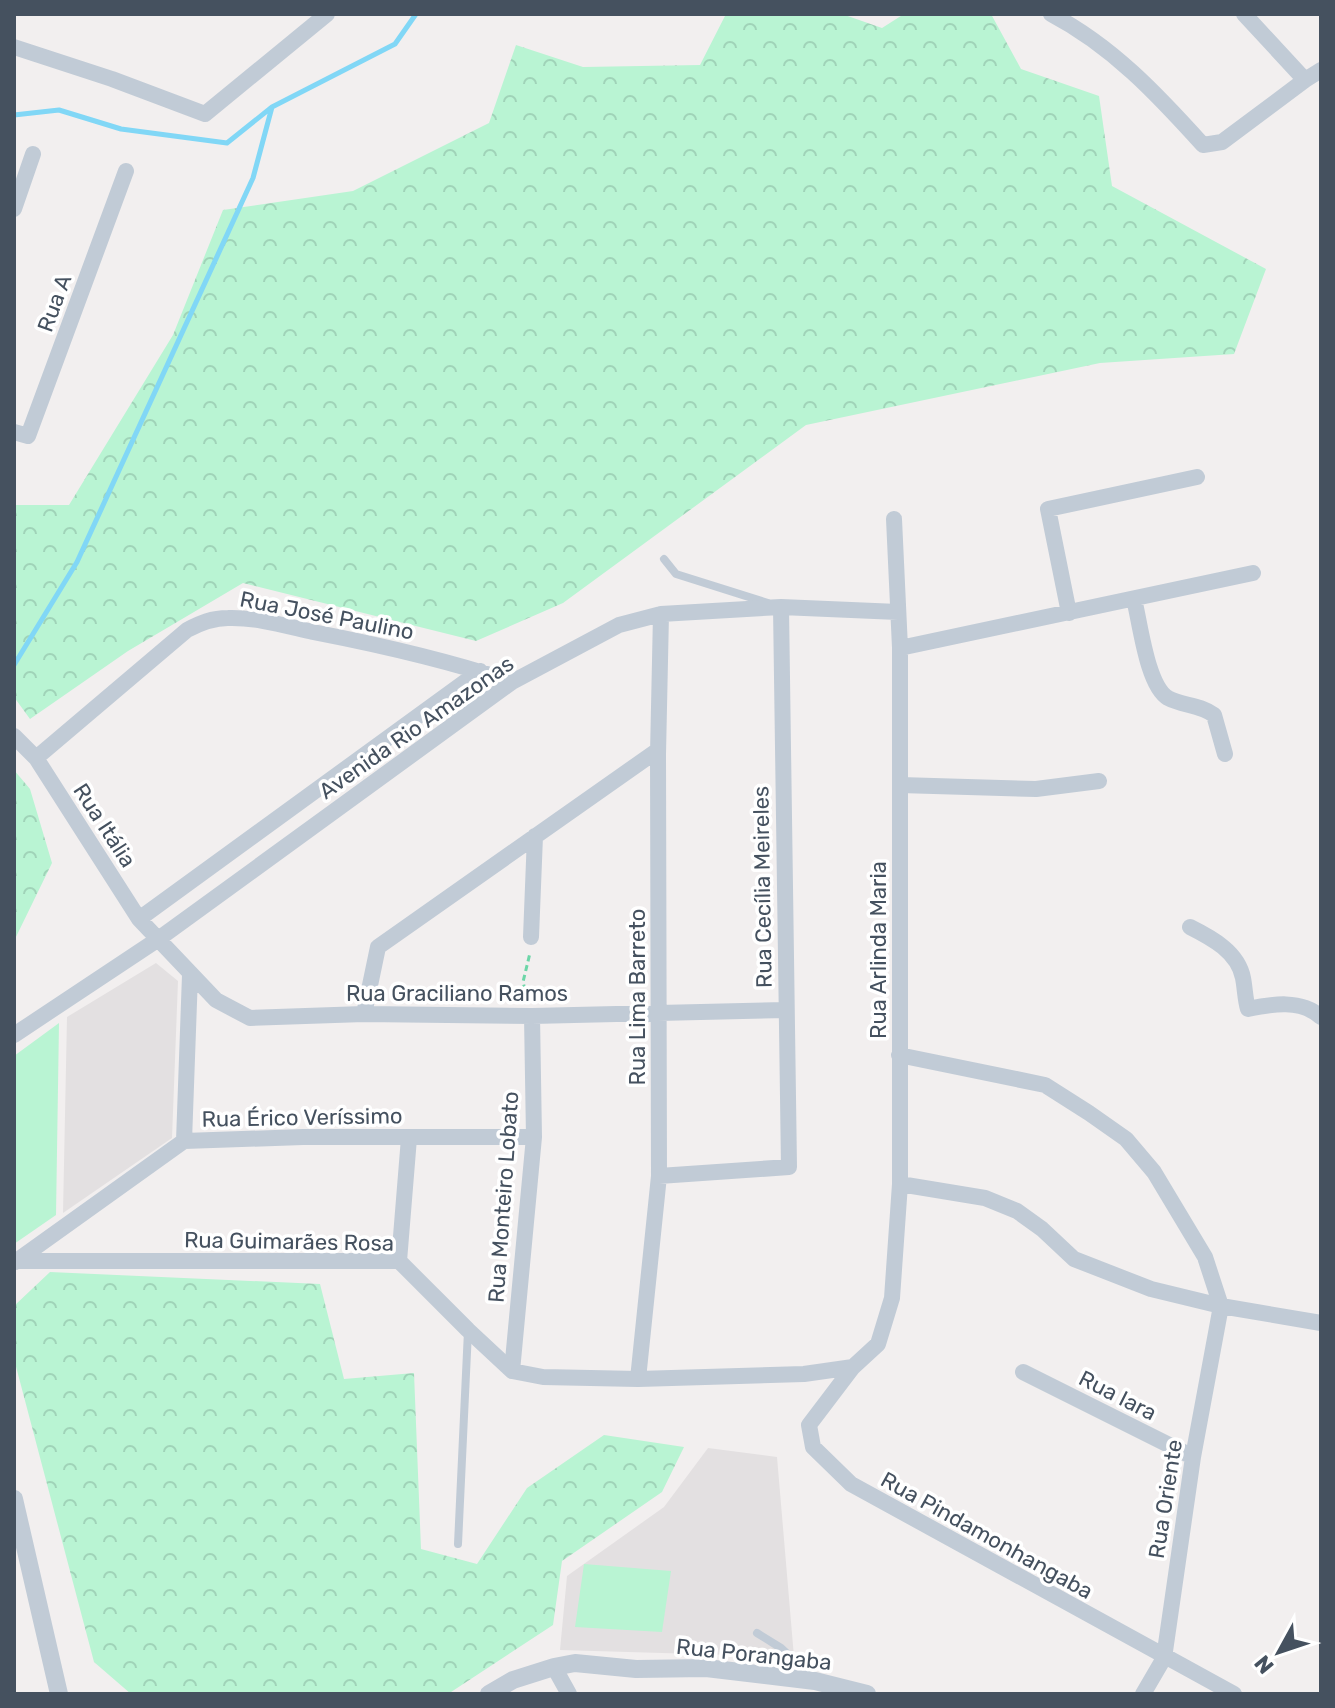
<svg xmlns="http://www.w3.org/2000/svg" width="1335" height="1708" font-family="Rubik,sans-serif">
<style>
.education{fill:#e3e0e1}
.green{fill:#b9f4d3}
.forest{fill:url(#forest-crowns)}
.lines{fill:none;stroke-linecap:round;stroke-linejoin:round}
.stream{stroke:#81d7f6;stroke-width:5}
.path{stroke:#6dd6a8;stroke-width:3;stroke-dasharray:6 4;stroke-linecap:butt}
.service{stroke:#c1cbd6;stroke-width:8}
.minor{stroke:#c1cbd6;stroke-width:16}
.tertiary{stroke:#c1cbd6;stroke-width:18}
.labels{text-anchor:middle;stroke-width:7;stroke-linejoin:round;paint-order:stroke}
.street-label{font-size:22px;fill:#45515f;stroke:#fff}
</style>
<defs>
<pattern id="forest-crowns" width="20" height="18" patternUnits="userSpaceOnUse" patternTransform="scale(2)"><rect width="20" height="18" fill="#b9f4d3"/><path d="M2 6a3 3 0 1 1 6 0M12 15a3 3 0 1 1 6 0" fill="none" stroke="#a0d3b8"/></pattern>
</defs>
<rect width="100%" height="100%" fill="#f2efef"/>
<path class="education" d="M156,963L178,981L172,1138L63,1213L67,1017Z
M708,1448L777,1457L794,1657L560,1650L567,1576L664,1507Z"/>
<path class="green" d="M59,1023L56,1215L14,1244V1056Z
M584,1564L671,1571L662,1632L575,1627Z"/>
<path class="forest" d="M726,14H842L882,28L904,14H991L1021,69L1099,96L1112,186L1266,269L1234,354L1100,363L806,425L563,603L476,641L243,583L128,651L30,719L14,697V505H69L173,335L223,210L353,191L489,123L516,45L583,67L700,65Z
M14,770L30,789L52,863L14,941Z
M50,1272L320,1284L344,1379L414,1373L421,1549L477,1564L527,1488L604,1435L684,1447L662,1492L562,1561L553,1625L448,1694H131L94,1662L14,1359V1306Z"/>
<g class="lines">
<path class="stream" d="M14,115L59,110L121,129L227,143L272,107
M14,665L77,562L253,178L272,107L395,44L416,14"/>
<path class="path" d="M528,1000L523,982L530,953"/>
<path class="service" d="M664,559L676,574L768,603
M458,1544L468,1331
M757,1633L781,1648L812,1677"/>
<path class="minor" d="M1051,14C1112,46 1157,94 1203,145L1222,142L1305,80
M1244,14L1305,80L1321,70
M14,47L112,79L205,114L327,14
M14,209L33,154
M14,432L28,436L126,171
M894,519L900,648V1184L892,1298L878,1344L853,1367L809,1425L813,1447L851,1484L1234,1694
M1134,599C1140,622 1147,686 1168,698C1183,706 1199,704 1214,715L1225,754
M1069,613L1048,509L1197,477
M900,648L1253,573
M14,736L36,758L139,919L216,1000L250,1018L364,1014L532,1016L786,1010
M36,758L187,630C200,623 212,618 228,618C256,617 286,626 313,632C380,645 447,660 512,682
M900,785L1036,789L1099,781
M139,919L480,671
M1190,927C1212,938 1238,952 1243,978C1245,988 1245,999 1248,1009C1272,1004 1301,999 1321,1017
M531,937L535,836
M364,1014L378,947L658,750
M14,1035L157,940L512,682L619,625L661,614L781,607L898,612
M899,1055L1045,1085L1089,1113L1126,1139L1154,1172L1205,1257L1221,1306L1193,1457L1164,1658L1143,1694
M184,1141L190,975
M659,1176L789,1167L781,607
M900,1184L985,1198L1017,1211L1042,1229L1074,1259L1151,1289L1221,1306L1321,1323
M17,1261H399L468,1330L512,1371L543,1377L638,1379L804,1374L853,1367
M399,1261L409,1138
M15,1262L184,1141L303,1137H534
M512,1371L534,1137L532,1016
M1023,1372L1193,1457
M638,1379L659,1176L658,754L661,614
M554,1667L569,1694"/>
<path class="tertiary" d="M14,1499L59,1694
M489,1694L513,1680L554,1667L575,1663L636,1669L706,1668L815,1681L867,1694"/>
</g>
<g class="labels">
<g class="street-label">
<text transform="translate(54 303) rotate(-70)" y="8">Rua A</text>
<text transform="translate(327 615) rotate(11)" y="8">Rua José Paulino</text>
<text transform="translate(416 727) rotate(-35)" y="8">Avenida Rio Amazonas</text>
<text transform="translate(105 825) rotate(57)" y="8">Rua Itália</text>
<text transform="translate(762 887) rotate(-91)" y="8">Rua Cecília Meireles</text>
<text transform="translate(878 950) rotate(-90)" y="8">Rua Arlinda Maria</text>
<text x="457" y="1001">Rua Graciliano Ramos</text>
<text transform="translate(637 997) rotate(-90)" y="8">Rua Lima Barreto</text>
<text transform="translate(302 1117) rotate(-1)" y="8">Rua Érico Veríssimo</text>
<text transform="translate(503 1197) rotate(-86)" y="8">Rua Monteiro Lobato</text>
<text transform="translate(289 1241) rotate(1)" y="8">Rua Guimarães Rosa</text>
<text transform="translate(1118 1395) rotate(27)" y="8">Rua Iara</text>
<text transform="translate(1165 1499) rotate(-81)" y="8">Rua Oriente</text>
<text transform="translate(987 1535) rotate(29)" y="8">Rua Pindamonhangaba</text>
<text transform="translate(754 1654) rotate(6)" y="8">Rua Porangaba</text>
</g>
</g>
<rect width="1335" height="1708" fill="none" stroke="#45515f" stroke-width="32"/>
<g transform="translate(1279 1652) rotate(230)" stroke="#ffffff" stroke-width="6" paint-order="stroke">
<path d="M0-6L14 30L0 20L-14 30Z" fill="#45515f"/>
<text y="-12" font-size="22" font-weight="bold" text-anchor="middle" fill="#45515f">N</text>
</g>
</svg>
